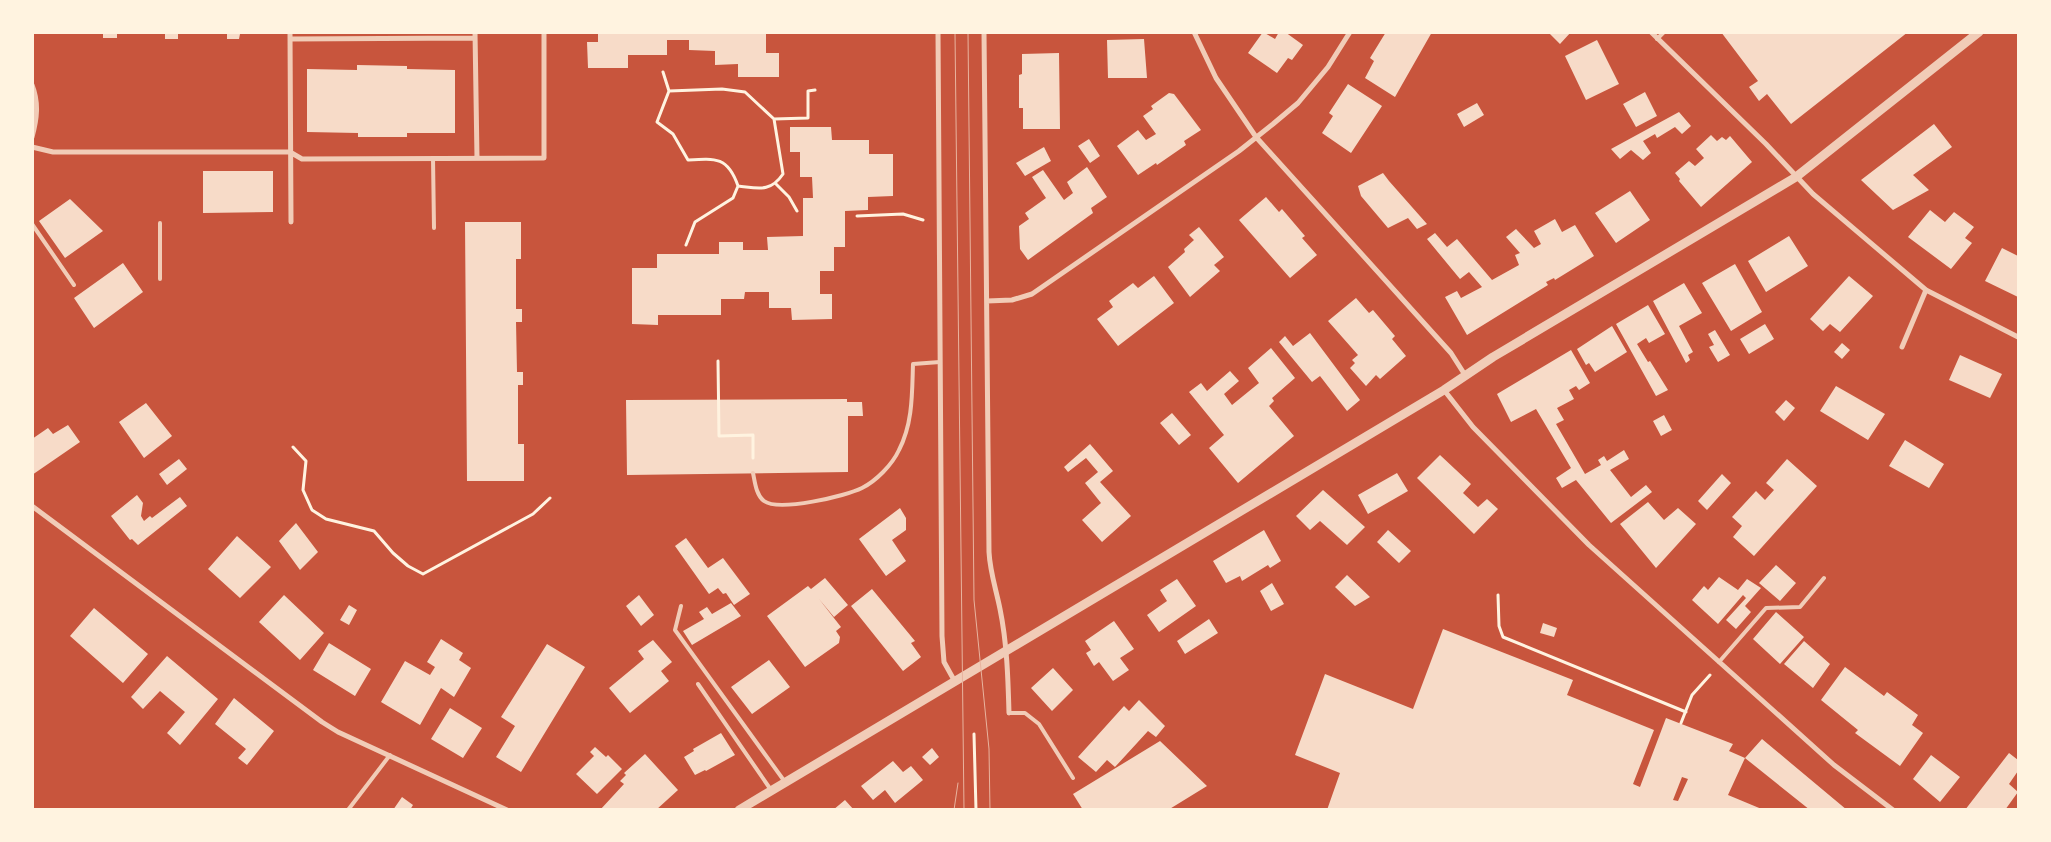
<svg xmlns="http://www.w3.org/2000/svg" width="2051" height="842" font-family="Arial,sans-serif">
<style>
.building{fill:#f7dbc8;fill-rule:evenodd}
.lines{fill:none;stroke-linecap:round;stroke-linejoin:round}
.path{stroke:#fff3e0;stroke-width:3}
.service{stroke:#f1ccb7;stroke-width:4}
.minor{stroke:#f1ccb7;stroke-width:5}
.tertiary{stroke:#f1ccb7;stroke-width:9}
.tram{stroke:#e9b49f;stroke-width:1}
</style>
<rect width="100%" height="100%" fill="#c8553d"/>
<path class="building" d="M93,32H117V38H103V34Z
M150,32H264V34H240L239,39H227V34H178V39H165V34Z
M598,32H766V53H779V77H738V64L715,65V51L689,50V40H667V55H628V68H588L587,42H598Z
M1263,32L1275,39L1279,32H1285L1303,45L1292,60L1288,58L1277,73L1248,53Z
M1386,32H1432L1395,97L1365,78L1374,61L1370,58Z
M1548,32H1571L1560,44Z
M1721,32H1908L1791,124L1767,94L1759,101L1749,87L1758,81Z
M1144,39L1147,78H1108L1107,40Z
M1597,40L1619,84L1586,100L1565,56Z
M1059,53L1060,129H1023V108H1019V75L1022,74V54Z
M357,65L407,66V69L455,70V133H407V137H358V133L307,132V69L357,70Z
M1348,84L1382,106L1351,153L1322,133L1333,116L1329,113Z
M1645,92L1657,116L1636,127L1623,104Z
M1169,93L1174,94L1201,130L1184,141L1186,145L1157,165L1156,163L1138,175L1117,146L1138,130L1146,140L1156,134L1143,116L1153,109L1151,106Z
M1477,103L1484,115L1464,127L1457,114Z
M1679,112L1691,126L1682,134L1675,127L1657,138L1655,134L1643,141L1651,153L1643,160L1631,150L1620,159L1611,149Z
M1934,124L1952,147L1913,175L1929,190L1893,210L1861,180Z
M790,127H831L832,140H869V154H893V196L868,197V210L845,211V247H834V271H820V294H832V319L792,320L791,308H769V292H745L744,299H721V315H658V325L632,324V268H657V254H719V242H743V250H768L767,237L803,236V198H813L812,177H800V152H790Z
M1711,135L1717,141L1722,137L1726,140L1730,136L1752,162L1701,207L1679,181L1680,179L1675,173L1689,161L1695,166L1704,158L1696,149Z
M1089,139L1100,156L1090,163L1078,146Z
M1044,147L1051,161L1025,176L1016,163Z
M1087,167L1107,197L1091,208L1093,213L1028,260L1020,249L1019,226L1029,219L1025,213L1046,198L1032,177L1043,170L1064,200L1073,193L1067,182Z
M203,171H273V212L203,213Z
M1383,173L1389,181L1427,224L1417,229L1408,218L1388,228L1361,196L1358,186Z
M1630,191L1650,220L1616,243L1595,213Z
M1266,197L1279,212L1282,209L1305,236L1302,238L1317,255L1290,278L1239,220Z
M70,199L103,231L65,258L39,221Z
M1930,210L1945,222L1954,212L1974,227L1965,238L1972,243L1951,269L1908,237Z
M1555,219L1562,232L1575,225L1594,256L1555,280L1554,278L1546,282L1548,285L1467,335L1445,297L1457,291L1461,298L1482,287L1469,272L1460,279L1427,239L1435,233L1447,247L1457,239L1492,280L1519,265L1515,255L1520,253L1506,237L1516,229L1534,248L1541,244L1534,231Z
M465,222H521V259H516V309H522V322H516L517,372H523V385H518V444H524V481H467Z
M1199,227L1224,257L1214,265L1220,271L1190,297L1168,267L1185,252L1184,249L1194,240L1189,235Z
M1789,236L1808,266L1766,292L1748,261Z
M2002,248L2018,256V297L1985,281Z
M123,263L143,292L94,328L74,298Z
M1735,264L1762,312L1731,331L1702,283Z
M1154,276L1174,303L1118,346L1097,319L1113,307L1109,301L1133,283L1138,288Z
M1849,276L1873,296L1840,332L1830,324L1823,331L1810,319Z
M1684,283L1702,313L1679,326L1693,352L1688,355L1690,360L1686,363L1653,301Z
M1356,298L1369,313L1373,310L1395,336L1392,339L1406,356L1380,379L1376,375L1366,386L1350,368L1355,363L1352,360L1358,355L1328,321Z
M1648,305L1665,334L1649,343L1646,338L1637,344L1648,362L1650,361L1668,390L1656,396L1616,324Z
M1765,324L1774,339L1749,354L1740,339Z
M1612,326L1627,352L1595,372L1589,363L1586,365L1577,349Z
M1715,330L1730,355L1718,362L1709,347L1714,345L1708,334Z
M1310,333L1360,400L1347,411L1320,376L1312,382L1279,342L1285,336L1293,346Z
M1842,343L1850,350L1842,359L1834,352Z
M1271,348L1295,378L1272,398L1274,401L1269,406L1294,436L1238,483L1209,448L1224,435L1189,392L1201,383L1207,391L1230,371L1239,381L1224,394L1232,405L1259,383L1248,368Z
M1571,350L1590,383L1579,390L1576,386L1569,390L1574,399L1557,408L1564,420L1556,424L1585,474L1601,465L1598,460L1604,456L1607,461L1624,450L1629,459L1610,470L1631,497L1646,485L1652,492L1611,523L1576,480L1562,488L1556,478L1571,468L1536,409L1511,422L1497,394Z
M1960,355L2002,374L1990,398L1949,380Z
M1836,386L1885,414L1868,440L1820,411Z
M847,399V402H862L863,416H848V472L627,475L626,400Z
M1786,400L1795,408L1784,421L1775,412Z
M146,403L172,436L144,458L119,422Z
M1172,413L1191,435L1179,445L1160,423Z
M1664,415L1672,430L1661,436L1653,421Z
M68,425L80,442L32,475V439L48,428L53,434Z
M1905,440L1944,464L1929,488L1889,466Z
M1090,444L1113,471L1100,482L1131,516L1102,542L1082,520L1101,503L1085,483L1098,472L1086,458L1068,472L1064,467Z
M1440,455L1471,484L1463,493L1478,507L1487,499L1498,509L1474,534L1417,478Z
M179,459L187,469L167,485L159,474Z
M1787,459L1817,486L1754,556L1733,537L1742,526L1732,517L1756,491L1765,500L1774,490L1766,483Z
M1397,473L1408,491L1368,514L1358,495Z
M1722,474L1731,483L1707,510L1698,501Z
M1323,490L1365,527L1347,545L1320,521L1310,530L1296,516Z
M137,495L143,503L141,516L144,521L150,516L152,518L180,497L187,506L138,545L132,539L130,540L111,516Z
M1648,502L1664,520L1678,508L1696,524L1656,568L1620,524Z
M900,508L906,518V530L892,540L906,561L886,576L859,539Z
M296,523L318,552L300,570L279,541Z
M1264,530L1281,561L1270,568L1268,565L1242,581L1240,576L1226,583L1213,561Z
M1388,530L1411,551L1399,563L1377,542Z
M237,536L271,567L240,598L208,569Z
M686,538L708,568L723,558L750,594L734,605L726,593L723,594L718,588L709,594L675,546Z
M1776,565L1796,583L1780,601L1759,583Z
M1347,575L1370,597L1355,606L1335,587Z
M1719,577L1738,590L1747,579L1761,588L1745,606L1751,612L1736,629L1726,620L1746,598L1743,595L1718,624L1692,600L1704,586L1708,590Z
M825,578L848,605L834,617L819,599L841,627L836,631L840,637L839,643L805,667L767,616L808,586L811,589Z
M1177,579L1196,606L1159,632L1147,615L1167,601L1160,590Z
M1272,583L1284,604L1271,611L1260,591Z
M872,589L915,641L911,643L921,657L903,671L851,606Z
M284,595L324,633L300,660L259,622Z
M639,595L654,615L641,626L626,606Z
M731,603L741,616L692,645L683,631L704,619L699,612L707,607L712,614Z
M349,605L357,610L349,625L340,620Z
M94,608L148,654L123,683L70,636Z
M1776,612L1804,637L1780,664L1753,639Z
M1209,619L1218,633L1185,654L1177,641Z
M1114,621L1134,649L1120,658L1129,670L1113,681L1099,662L1094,666L1086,653L1091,650L1085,641Z
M1543,623L1557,628L1554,637L1540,633Z
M1443,629L1573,680L1567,695L1654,730L1633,784L1640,787L1666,718L1733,744L1729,751L1745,758L1762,739L1847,810H1810L1745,758L1728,795L1764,810H1327L1340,773L1295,755L1325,674L1413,709ZM1682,777L1688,779L1678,801L1673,800Z
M441,639L463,653L459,660L471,668L454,697L441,688L420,725L381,702L405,661L430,675L435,667L427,662Z
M653,640L672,662L661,671L669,681L630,713L609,688L644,659L638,651Z
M1804,641L1830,664L1813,688L1784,664Z
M329,643L371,669L355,696L313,670Z
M547,644L585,667L521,772L496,757L515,726L501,717Z
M167,656L218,699L180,745L167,733L185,712L160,691L143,709L131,697Z
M769,660L790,687L752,714L731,687Z
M1845,667L1884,696L1887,692L1918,715L1912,725L1923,733L1900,766L1855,733L1858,730L1821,700Z
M1053,668L1073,690L1052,711L1031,688Z
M234,698L274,731L247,765L238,758L246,749L215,724Z
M1139,700L1165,726L1156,737L1148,731L1115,767L1107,760L1096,772L1078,757L1124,706L1129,711Z
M450,708L482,728L463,758L431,739Z
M721,733L735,755L706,771L705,770L695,775L684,757L694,751L693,749Z
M1160,741L1207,786L1168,810H1083L1073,794Z
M595,747L606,757L608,755L622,769L597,794L576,774L594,756L590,752Z
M932,748L939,757L930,765L922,757Z
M2009,753L2018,760V771L2009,784L2018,792L2005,810H1965Z
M645,754L678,790L656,810H600L624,784L620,781L626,775L624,773Z
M1931,755L1960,777L1940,802L1913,779Z
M893,761L903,772L911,766L923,780L895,803L885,790L873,800L861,786Z
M402,797L413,805L410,810H393Z
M845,800L854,810H833Z"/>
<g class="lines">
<path class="path" d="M663,72L669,91L657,122L673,134L688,160C716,158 728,157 738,186
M669,91L722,89L745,92L774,119L808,118V91L815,90
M776,184L789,197L797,211
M857,216L903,214L923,220
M686,245L695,222L733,198L738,186C758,188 770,193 783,174L774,119
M718,361L719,436L753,435V458
M293,447L306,461L303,490L312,510L326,519L374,531L393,553L408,566L423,574L533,514L550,498
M1498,595L1499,626L1503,637L1686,712
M1681,723L1692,695L1710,675
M974,734L976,810"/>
<path class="service" d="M1657,39L1664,32
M433,158L434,228
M160,223V279
M32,224L74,285
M753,473C755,482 756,495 764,501C779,512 846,496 862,488C876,481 892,465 899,450C913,423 912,393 913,364L940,362
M681,606L675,630L785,782
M1719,662L1766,608L1800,607L1824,578
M698,684L771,790
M1009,713H1025L1039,724L1073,778
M348,810L390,755"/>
<path class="minor" d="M290,32L291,222
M475,32L477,158
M938,32L942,636L944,662L954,680
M984,32L989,552C990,572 996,589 1000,609C1007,643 1008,678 1009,713
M1194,32L1216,78L1256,137L1451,353L1465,375
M1651,32L1766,144L1813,194L1926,290L2018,337
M290,39L475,38
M32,85C39,103 37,119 32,137
M32,147L53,152H290L302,159L544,158V32
M987,301L1012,300L1032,294L1239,151L1273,124L1298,103L1328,67L1350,32
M1902,347L1926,290
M1444,390L1473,427L1589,545L1834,765L1893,810
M32,506L322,722L338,732L507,810"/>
<path class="tertiary" d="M739,810L1444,390L1493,357L1796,177L1979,32"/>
<path class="tram" d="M955,32L964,810
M968,32L974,600L989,749L990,810
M954,810L958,783"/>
</g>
<rect width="2051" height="842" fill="none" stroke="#fff3e0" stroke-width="68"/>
</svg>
